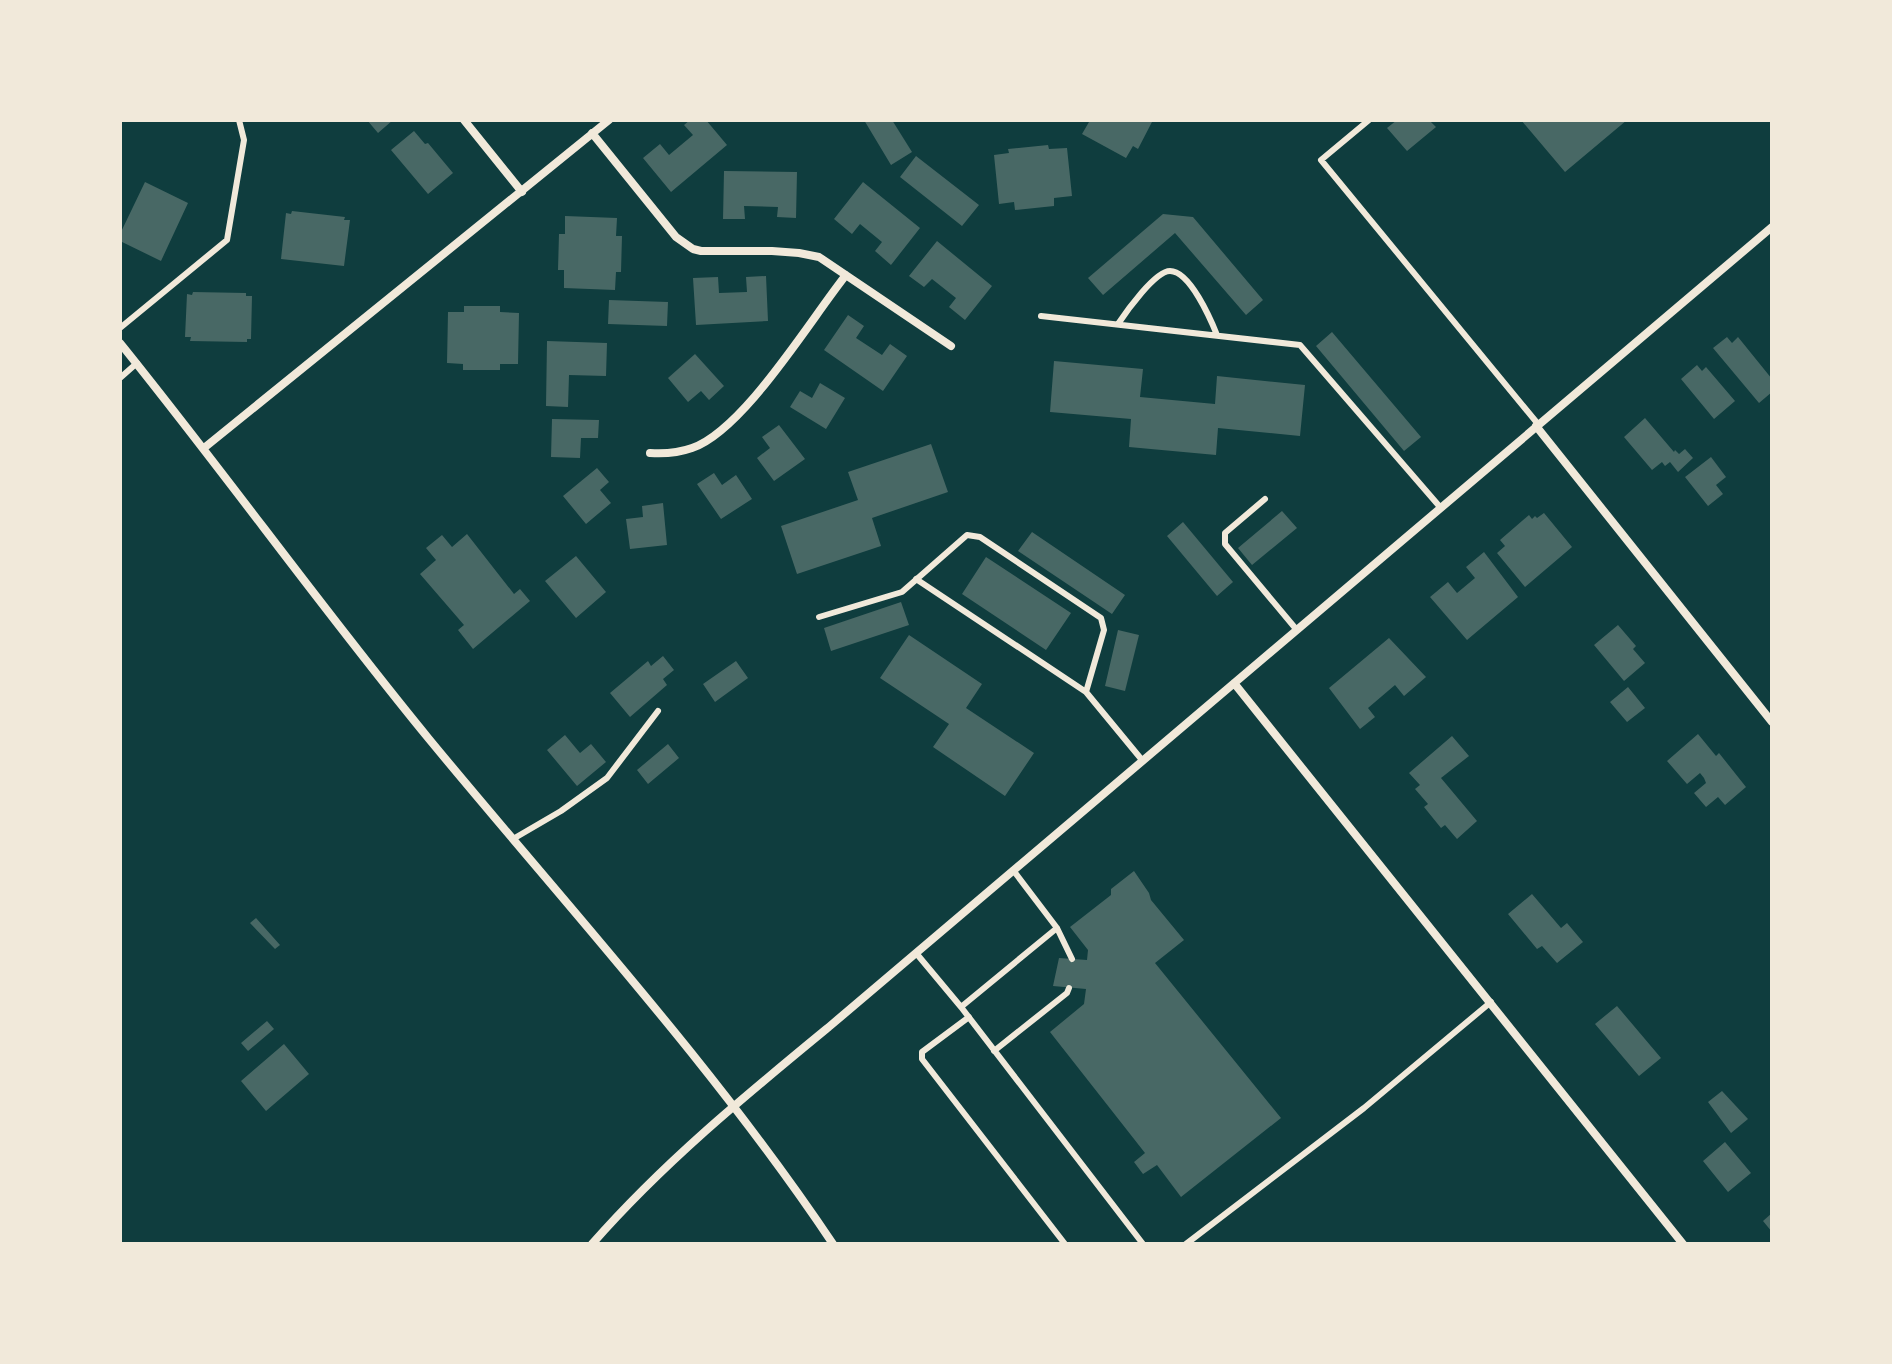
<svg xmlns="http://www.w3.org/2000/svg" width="1892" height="1364" font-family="'PT Sans Narrow',sans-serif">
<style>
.building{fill:#486865}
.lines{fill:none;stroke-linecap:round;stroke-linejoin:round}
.service{stroke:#f1e9da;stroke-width:6}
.minor{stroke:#f1e9da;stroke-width:8}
</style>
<rect width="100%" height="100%" fill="#0f3d3e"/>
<path class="building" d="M367,120H393L378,133Z
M690,120H706L727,145L671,192L643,158L660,144L669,155L693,135L684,125Z
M864,120H892L912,152L891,165Z
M1085,120H1153L1138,149L1133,146L1126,158L1082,134L1089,122Z
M1397,120H1429L1436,127L1407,151L1387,128Z
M1521,120H1627L1565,172Z
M414,131L425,144L428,143L453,173L428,194L391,150Z
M1048,145L1049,149L1067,148L1072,196L1054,198V206L1015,210L1014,202L999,204L994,155L1009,153L1008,149Z
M916,156L979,205L962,226L900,177Z
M724,171L797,172L796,218L777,217L778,207L744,206L745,219H723Z
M145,182L188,203L161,261L120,241V234Z
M863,182L920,228L891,265L875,251L882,242L860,224L852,234L834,219Z
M292,211L345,217L344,220H350L344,266L281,259L286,213L291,214Z
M1163,214L1193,217L1263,300L1246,315L1175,233L1103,295L1088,278Z
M565,216L617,218L616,236H622L621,272H616L615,290L564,288V270H558L559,234H565Z
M937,241L992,286L965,320L949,307L956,298L932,279L924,287L909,276Z
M766,276L768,321L696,325L693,278L718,277L719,293L747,292L746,277Z
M193,292L246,293V296H252L251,339H247V342L190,341L191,337H185L187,294L192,295Z
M609,300L668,302L667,326L608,324Z
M464,306H500V312L519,313L518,364H500V370H463V364L447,363L448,312H464Z
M848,315L864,326L856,338L882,355L890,344L907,356L883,391L824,350Z
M1332,332L1421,437L1404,451L1316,346Z
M1727,337L1732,343L1738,337L1772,379V392L1759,403L1713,348Z
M547,341L607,343L606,376L569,375L568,407L546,406Z
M695,354L724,386L709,400L701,391L688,402L668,378Z
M1054,361L1143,369L1140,397L1215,404L1217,376L1305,385L1300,436L1218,428L1216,455L1129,447L1131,419L1050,412Z
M1697,365L1702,371L1706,367L1735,401L1714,419L1681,379Z
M820,383L845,398L826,429L790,407L800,391L812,398Z
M1645,418L1674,452L1675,450L1679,454L1685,449L1693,458L1678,472L1670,462L1665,466L1662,462L1652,470L1624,437Z
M552,419L599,420L598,438H581L580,458L551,457Z
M779,425L805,459L774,481L757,458L770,448L762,437Z
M931,444L948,492L872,518L881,546L797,574L781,526L858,500L848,472Z
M1711,457L1726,477L1716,485L1723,494L1708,506L1685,477Z
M597,468L609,482L600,490L611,503L586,524L563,496Z
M714,473L722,485L736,475L752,499L721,519L697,484Z
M663,503L667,545L630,549L626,519L643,517L642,506Z
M1282,511L1297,528L1252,565L1238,548Z
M1544,513L1572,547L1525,587L1497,553L1505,546L1500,540L1529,515L1532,519L1535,516L1537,518Z
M1183,522L1233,582L1217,596L1167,536Z
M1032,532L1125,595L1112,614L1018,551Z
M467,534L514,594L520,589L530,601L473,649L458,630L464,625L420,574L436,560L426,548L442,535L452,547Z
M1484,552L1518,597L1467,640L1430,597L1448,582L1457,593L1475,578L1466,567Z
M576,556L606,592L576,618L545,581Z
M986,557L1071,613L1046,650L962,594Z
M901,602L909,625L831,651L824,628Z
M1618,625L1636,646L1633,649L1645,663L1624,681L1594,645Z
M1118,630L1139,635L1125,691L1105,686Z
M909,635L982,684L966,708L1034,753L1005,796L933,747L949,724L880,678Z
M1389,638L1426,677L1404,696L1395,685L1368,708L1375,717L1360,729L1329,688Z
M663,656L674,670L663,679L667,685L630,717L610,693L648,661L651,666Z
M736,661L748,678L715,702L703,684Z
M1628,687L1645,708L1627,722L1610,702Z
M1698,734L1716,756L1719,753L1746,787L1725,805L1718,797L1706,807L1694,793L1706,783L1704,778L1700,773L1687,784L1667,761Z
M565,735L580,753L591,744L606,762L577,786L547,750Z
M1452,736L1469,756L1441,778L1477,821L1457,839L1445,825L1441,828L1424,807L1428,804L1415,789L1420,785L1409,773Z
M668,744L679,758L648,784L637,770Z
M1134,871L1149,893L1151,900L1184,940L1155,963L1281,1118L1181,1197L1157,1165L1143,1174L1134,1162L1145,1153L1050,1032L1084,1004L1086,989L1053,986L1059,958L1087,960L1088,950L1070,927L1111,895V889Z
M1532,894L1561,928L1567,923L1583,942L1557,963L1542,946L1537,949L1508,914Z
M256,918L280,945L275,949L250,923Z
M1617,1006L1661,1058L1639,1076L1595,1024Z
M267,1021L274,1029L248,1051L241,1043Z
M284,1044L309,1074L266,1111L241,1081Z
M1722,1091L1748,1119L1731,1133L1708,1102Z
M1725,1142L1751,1173L1728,1192L1703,1161Z
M1772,1213V1232L1763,1221Z"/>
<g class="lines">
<path class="service" d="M1369,120L1321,160L1538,424
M1041,316L1300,345L1440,507
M1118,324C1126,312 1155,271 1170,271C1190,271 1211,320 1217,335
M120,328L227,240L244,140L239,120
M120,378L137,363
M1265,499L1225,533V544L1296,629
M916,579L1086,692L1142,760
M819,617L902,592L967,535L980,537L1101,618L1104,630L1086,692
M513,839L561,811L607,778L658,711
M1013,870L1057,928
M916,953L961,1007L1143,1244
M961,1007L1057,928L1072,959
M969,1017L922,1052V1059L1065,1244
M994,1051L1067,993L1069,988
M1186,1244L1364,1108L1491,1002"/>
<path class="minor" d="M464,120L522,192
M592,133L676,237L693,249L701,251H772L799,253L819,257L951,346
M120,343C225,473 323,610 429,739C565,904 714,1066 833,1244
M1536,426L1772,722
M204,448L609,120
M650,453C665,454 678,453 692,448C744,430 810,320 846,275
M1234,683L1683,1244
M592,1244C664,1162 746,1095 830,1026L1772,227"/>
</g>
<rect width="1892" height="1364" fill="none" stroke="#f1e9da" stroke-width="244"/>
</svg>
